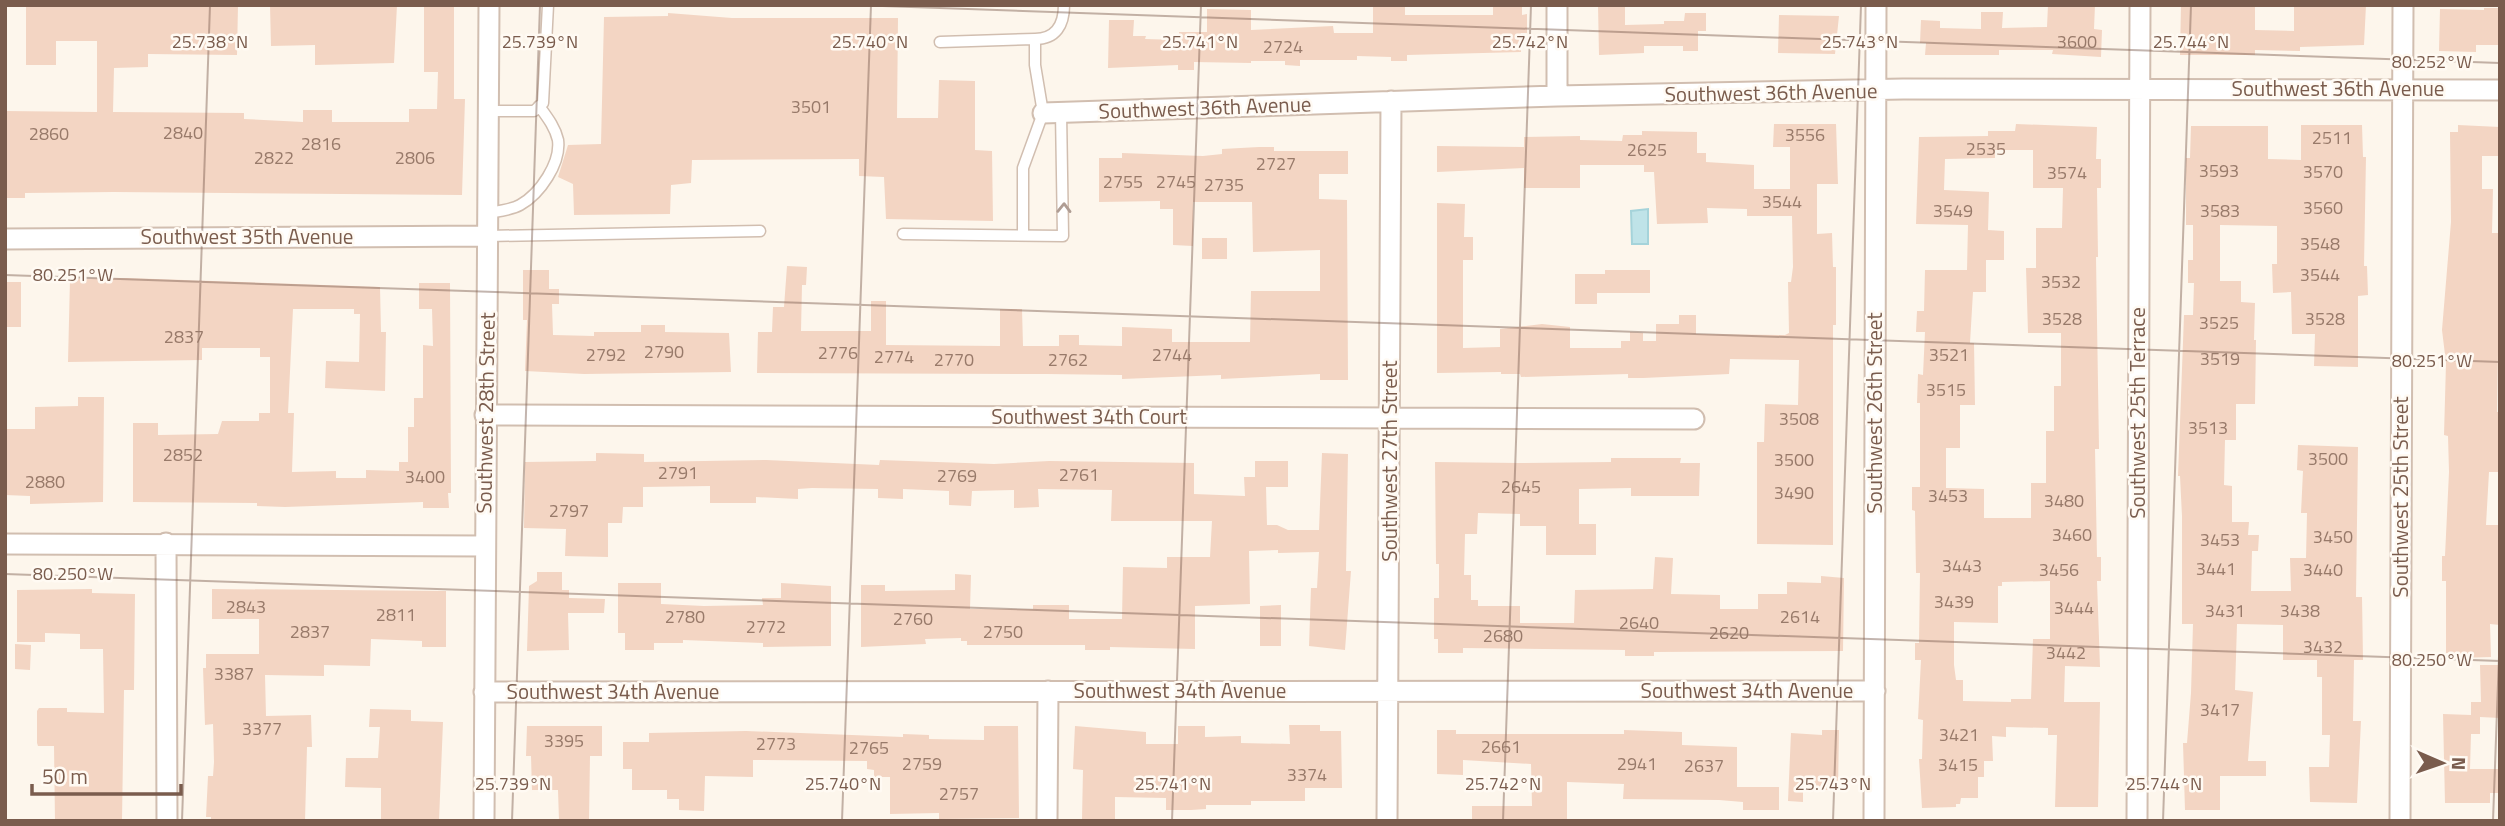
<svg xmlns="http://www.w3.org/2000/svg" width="2505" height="826" font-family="'Titillium Web',sans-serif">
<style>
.water{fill:#bfe3e8;stroke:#a5d3da;stroke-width:2}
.building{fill:#f3d5c3;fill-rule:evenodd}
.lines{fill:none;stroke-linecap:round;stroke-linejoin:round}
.lane-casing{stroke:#d1beb0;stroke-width:13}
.street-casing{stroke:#d1beb0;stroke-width:23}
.lane{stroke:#fff;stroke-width:10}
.street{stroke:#fff;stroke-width:19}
.oneway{stroke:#af9d94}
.ticks{fill:none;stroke:#7a5c4d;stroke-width:2;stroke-opacity:0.45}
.labels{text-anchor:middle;stroke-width:5;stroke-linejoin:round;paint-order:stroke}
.number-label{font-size:18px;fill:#987a6a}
.street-label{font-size:21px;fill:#7a5c4d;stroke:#fffaf3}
.ticks-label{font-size:18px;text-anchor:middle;fill:#7a5c4d;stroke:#fffaf3;stroke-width:5;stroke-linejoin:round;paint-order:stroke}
</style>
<rect width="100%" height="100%" fill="#fdf6ec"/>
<path class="water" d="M1648,209V244H1632L1631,211Z"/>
<path class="building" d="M26,5H238L237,55L148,54V67L114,68L113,112L244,113V119L303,122V110H332V122H409V109H437L438,72H424V5H454V99H465L462,195L114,192L25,193V198H5V111L97,112V41H56V65H26Z
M270,5H397L394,63L315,65V45L271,46Z
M1522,5V15L1527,14V33H1521V52L1407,55V61H1391V57L1357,56V60H1300V66L1285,65V61H1251V63L1194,62V70H1178V65L1108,68L1109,20H1134L1133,36H1146L1145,39L1179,40V32H1207V9L1251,10V30L1333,26L1334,33H1373V7H1405V15H1493V6Z
M1598,5H1625V25L1664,24V21H1684L1685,13H1706V31H1698V51H1683V46H1644V53L1599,55Z
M2048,5H2095L2094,29L2102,30L2101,57L2052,54L2053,50H1999V55H1925L1926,43H1920L1921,20L1940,21V28L1981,29V12H2003L2002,28L2047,27Z
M2181,5H2255V30L2294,31V5H2366L2364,45L2300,47V51L2255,50V55H2180Z
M2484,8H2500V45H2476V52L2439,51L2440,9L2484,10Z
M668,13L732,18H898L897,118H938L939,80L975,81V150L992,151L993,221L886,219L884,177L859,176V159L692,160L691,183L671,185L670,214L574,215L573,184L558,177L568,145L601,144L604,17L668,16Z
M1779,15L1839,16L1835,54L1778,53Z
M1774,124H1836L1838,184H1817V234L1832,233L1833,267H1836V325H1833V545L1757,544V442H1764L1765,404L1798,405L1799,360L1730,359L1729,374L1643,378H1628V374L1521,377L1520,374H1501V372L1437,373V203L1465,204L1464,237H1473V260H1463V348L1500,347V329L1542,324L1570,327V348H1621V341H1630V332L1643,333V341H1656V324H1679V315H1696V334L1785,335L1789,333L1788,282H1791L1793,267L1792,216H1747V209L1707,208L1708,223L1657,224L1654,172H1644V165H1580V188H1524V168L1437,172V146L1524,147V137L1580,136V140L1622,141L1623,135H1642V131L1697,132V153H1706V162L1754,165V189H1790V147H1773Z
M2016,124L2097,127L2096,159H2101V188H2097L2098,257H2096L2099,449H2095L2097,557H2101V581H2097L2100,667L2065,666L2064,702H2100L2098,807H2055L2057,735H2048V728L2006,727V737L1992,736L1993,761H1984V777H1978V798H1961L1960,804H1956V807L1922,808L1919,759H1922L1923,720L1918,719L1921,660H1915V643H1919L1920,573H1916L1915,511L1912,510V487H1920V403H1917L1918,374L1923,375L1925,332H1916L1917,311H1924L1925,270H1967L1968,225L1916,224L1919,137L1988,136V131H2015ZM1995,150H2033V188H2063L2062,228H2036V268H2026L2028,333H2061V386H2054V431H2046V483H2031V518H1984V489L1946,488V448H1960V405H1975L1974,343H1970L1973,292H1986V260H2004V231L1988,230L1989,192L1944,190L1945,159L1995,158ZM2050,581V639H2033L2031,699H2011V702L1963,701V680H1956L1954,665V622L1998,623V586H2002V582Z
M2301,125H2362L2363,157H2366L2364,266H2367L2368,295L2358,296V367L2314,366L2315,334H2292L2291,292L2273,293L2272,264H2277V226L2220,225V281H2241V302L2255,303L2254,340H2256L2255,404H2236V440H2225L2224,485L2232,486V522H2249L2248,535H2259L2258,551H2252L2251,591H2291L2290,558H2306L2307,513H2301L2303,471L2297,470L2298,445L2358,447L2356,597H2362L2363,660H2354L2353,721H2361L2357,803L2310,802L2309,767H2329L2330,735H2322V677H2317V660H2283V625L2237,624L2235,690L2253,692L2248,761H2266V776H2220V810H2185L2183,743H2187L2191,693L2193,624H2182V516L2180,476H2178L2184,315H2193L2194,283H2188V260H2193V225H2186V158H2190L2191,126H2268V159L2301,160Z
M2458,125L2500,127V156H2482V189H2493L2492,233H2500L2497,412H2500V472H2489L2486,525H2500V625L2490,624L2491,657L2456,658V653H2446V581H2442V556H2445L2449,472L2448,436L2444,435L2446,363L2442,330L2451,222L2450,132H2458Z
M1259,147H1274V151H1348V174H1319V199L1347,200L1348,380H1320V374L1221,379V375L1122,379V375L1047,374L757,373L758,332H772L773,307H784L787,266L807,267L806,285H802L801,331H871V301H886V345L1000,346V309H1022L1023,346H1059V335H1079V345L1122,346V327L1172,329V342H1250L1251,291H1320V250L1253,252L1252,202H1193V246L1173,245V209H1160V201L1099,202V158H1122V153L1203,156L1222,154V149Z
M1202,238H1227V259H1202Z
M523,270H549V289H559V304H552L553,335L594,336V332H641V325H665V332L729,333L731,372L584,374L525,371L527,320H523Z
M1605,270H1650V293H1597V304H1575V274H1605Z
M127,278L380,287L381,332H386L385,391L325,388L326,361L359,362L360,314H354V309H293L288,413H294L292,472L336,471V478H366V470L399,471V462H408V427H414V398H423V345L433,346L432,309H419V283H450L451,493H448L449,508H423V502L285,507L257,506V503L133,502V423H158V435L218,434L222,421H259V413H270V357H260V348H202V360L68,362L70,279Z
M5,282H21V327H5Z
M78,397H104L103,502L30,504V496L5,495V429H35V407L78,406Z
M596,453L644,454V462L766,460L879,465L880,460L994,464L1049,461L1194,463V494L1245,496L1244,477H1255V461H1288V487H1266L1267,525H1277L1288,530H1319L1322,453L1348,454L1346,571H1351L1345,650L1309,646L1311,588H1317L1319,552L1278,553V550L1249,551L1250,604L1195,606V649L1110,647V650H1085V645H967V641H961V638L925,639L926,644L861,647V585H885V591L955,590V574L971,575L970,609H1033V605H1069V619H1122L1123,567L1167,568V557H1210L1212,521H1111L1112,490L1038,489L1039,507L1014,508V490L972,491L971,506L949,505V491L903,489V499L878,498V489L812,488L798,489V499L756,497V503H710V486L643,487V507H623L622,523H608V557L565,556L566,529L524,528L525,462L596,461Z
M1611,458H1681L1680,463H1700L1699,496H1631V488L1579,489V524H1596V555H1546V526H1520V514L1478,513L1477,534H1465L1464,575H1471V600H1478V606H1520V623H1574L1575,590L1653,589L1655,557L1673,558L1671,594L1720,595V609H1758V594H1787V582L1821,583V576L1844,578L1843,651L1654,652V656H1625V650L1463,648V653H1438V639H1434V598H1439V564H1436L1435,462L1519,463L1611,462Z
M537,572H562V590H569V598L605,599L604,613H568L569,650L527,651L529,586L537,581Z
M618,583H661V604L704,606L763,605L762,598H781V583L831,586V646L763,647V643L683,640V643H654V650H625V633H618Z
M92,589V593L135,594L134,690H124L122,821H55L54,746H38L37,743V711L39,708H67V712L104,713L103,649H80V634L45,633V642H17V590Z
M212,589L446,591V647H422V641L371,639L370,666L324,665V676L265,675L266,716L311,715L312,747H307L305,821H211V817H206L208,776H213L214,762L213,724L205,725L203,668H206V654H259V619H212Z
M1281,605V646H1260V606Z
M15,644L31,645L30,670L15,669Z
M2480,665H2500V718L2480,717V734H2471L2470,769H2498V793H2490V803H2445L2443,714L2471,715V702H2481Z
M370,709L411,710V721L443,722L439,821H381V788L345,787L346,758H378L380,727H369Z
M1289,725H1320V731H1341L1342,788H1305V801H1251V805H1206V809L1191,810H1166V798L1115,797V820L1082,819L1083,770L1073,769L1075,726L1146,732V744H1178V726H1205V737L1241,736V743L1290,744Z
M527,726H602V756H590L589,821H559L558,790H532L531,756H526Z
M984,726H1018L1019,818L939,819V813L890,814V777H874V770L867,769V761L753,760V777L705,776L704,811L679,810V799H667V790H632V769H623V742H649V733L746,731L903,737V734L929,735V739L984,740Z
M1437,730H1456V734H1624V730L1682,732V745L1737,747V787H1779V810H1743V802L1719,800L1623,799L1624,784L1567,782V820L1472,821V806H1532L1531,764L1463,760V775L1437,774Z
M1822,730H1839L1838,790H1803V802L1788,801L1791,733L1822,735Z"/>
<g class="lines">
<defs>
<path id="lane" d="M1035,39C1056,39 1064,25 1064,5
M940,42L1035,39V65L1043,113L1023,168V235
M489,111H534L543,103L548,5
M488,213C499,211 511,210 520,205C540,194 561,163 558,140C555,127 547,117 539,106
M903,234L1063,236L1061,112
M488,236L760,231"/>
<path id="street" d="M1557,96V5
M1043,113L1557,96L1903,89L2500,90
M5,239L488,236
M485,415L1694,419
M166,543L167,821
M5,544L484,546
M484,692L1875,691
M484,821L489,5
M1047,821L1048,691
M1387,821L1391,101
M1874,821L1876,5
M2137,821L2140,5
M2400,821L2403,5"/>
</defs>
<use href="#lane" class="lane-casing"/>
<use href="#street" class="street-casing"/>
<use href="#lane" class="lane"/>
<use href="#street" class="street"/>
</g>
<defs><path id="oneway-chevron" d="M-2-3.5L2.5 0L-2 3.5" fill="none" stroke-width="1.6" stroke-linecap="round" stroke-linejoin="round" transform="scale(1.75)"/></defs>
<use class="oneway" href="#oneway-chevron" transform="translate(1064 208) rotate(-89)"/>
<path class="ticks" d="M854,5L2500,63M5,275L2500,362M5,574L2500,661M182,821L210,5M512,821L540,5M842,821L871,5M1172,821L1201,5M1503,821L1531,5M1833,821L1861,5M2163,821L2191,5M2493,821L2500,629"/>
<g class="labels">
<g class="number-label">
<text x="2077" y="48">3600</text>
<text x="1283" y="53">2724</text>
<text x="811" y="113">3501</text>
<text x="183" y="139">2840</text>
<text x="49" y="140">2860</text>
<text x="1805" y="141">3556</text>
<text x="2332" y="144">2511</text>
<text x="321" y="150">2816</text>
<text x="1986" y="155">2535</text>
<text x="1647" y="156">2625</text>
<text x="274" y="164">2822</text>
<text x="415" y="164">2806</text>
<text x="1276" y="170">2727</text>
<text x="2219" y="177">3593</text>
<text x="2323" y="178">3570</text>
<text x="2067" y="179">3574</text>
<text x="1123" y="188">2755</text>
<text x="1176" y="188">2745</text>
<text x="1224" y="191">2735</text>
<text x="1782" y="208">3544</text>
<text x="2323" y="214">3560</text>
<text x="1953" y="217">3549</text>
<text x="2220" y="217">3583</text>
<text x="2320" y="250">3548</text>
<text x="2320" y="281">3544</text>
<text x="2061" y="288">3532</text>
<text x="2062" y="325">3528</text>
<text x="2325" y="325">3528</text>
<text x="2219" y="329">3525</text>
<text x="184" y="343">2837</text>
<text x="664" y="358">2790</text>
<text x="838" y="359">2776</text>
<text x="606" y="361">2792</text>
<text x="1172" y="361">2744</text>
<text x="1949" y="361">3521</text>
<text x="894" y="363">2774</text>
<text x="2220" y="365">3519</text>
<text x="954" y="366">2770</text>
<text x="1068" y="366">2762</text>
<text x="1946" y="396">3515</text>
<text x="1799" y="425">3508</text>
<text x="2208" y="434">3513</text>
<text x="183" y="461">2852</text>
<text x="2328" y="465">3500</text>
<text x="1794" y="466">3500</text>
<text x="678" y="479">2791</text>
<text x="1079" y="481">2761</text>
<text x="957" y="482">2769</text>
<text x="425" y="483">3400</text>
<text x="45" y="488">2880</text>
<text x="1521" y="493">2645</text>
<text x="1794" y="499">3490</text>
<text x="1948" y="502">3453</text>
<text x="2064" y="507">3480</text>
<text x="569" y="517">2797</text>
<text x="2072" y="541">3460</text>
<text x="2333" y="543">3450</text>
<text x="2220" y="546">3453</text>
<text x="1962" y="572">3443</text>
<text x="2216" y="575">3441</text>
<text x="2059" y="576">3456</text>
<text x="2323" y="576">3440</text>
<text x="1954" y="608">3439</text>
<text x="246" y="613">2843</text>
<text x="2074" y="614">3444</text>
<text x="2225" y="617">3431</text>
<text x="2300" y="617">3438</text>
<text x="396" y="621">2811</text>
<text x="685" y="623">2780</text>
<text x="1800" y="623">2614</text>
<text x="913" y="625">2760</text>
<text x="1639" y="629">2640</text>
<text x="766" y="633">2772</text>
<text x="310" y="638">2837</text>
<text x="1003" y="638">2750</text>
<text x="1729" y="639">2620</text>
<text x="1503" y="642">2680</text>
<text x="2323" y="653">3432</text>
<text x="2066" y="659">3442</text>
<text x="234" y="680">3387</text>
<text x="2220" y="716">3417</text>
<text x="262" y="735">3377</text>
<text x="1959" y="741">3421</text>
<text x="564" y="747">3395</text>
<text x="776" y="750">2773</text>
<text x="1501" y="753">2661</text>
<text x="869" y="754">2765</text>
<text x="922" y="770">2759</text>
<text x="1637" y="770">2941</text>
<text x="1958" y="771">3415</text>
<text x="1704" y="772">2637</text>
<text x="1307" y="781">3374</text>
<text x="959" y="800">2757</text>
</g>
<g class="street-label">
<text x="2338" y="96">Southwest 36th Avenue</text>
<text transform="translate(1771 93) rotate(-1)" y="7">Southwest 36th Avenue</text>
<text transform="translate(1205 108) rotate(-2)" y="7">Southwest 36th Avenue</text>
<text x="247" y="244">Southwest 35th Avenue</text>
<text transform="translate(486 413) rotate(-89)" y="7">Southwest 28th Street</text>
<text transform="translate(1875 413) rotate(-90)" y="7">Southwest 26th Street</text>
<text transform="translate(2138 413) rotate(-90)" y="7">Southwest 25th Terrace</text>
<text x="1089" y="424">Southwest 34th Court</text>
<text transform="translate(1390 461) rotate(-90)" y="7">Southwest 27th Street</text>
<text transform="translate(2401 497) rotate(-90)" y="7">Southwest 25th Street</text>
<text x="1180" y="698">Southwest 34th Avenue</text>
<text x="1747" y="698">Southwest 34th Avenue</text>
<text x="613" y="699">Southwest 34th Avenue</text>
</g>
</g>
<g class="ticks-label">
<text x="210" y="48">25.738°N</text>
<text x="540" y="48">25.739°N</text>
<text x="870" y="48">25.740°N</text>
<text x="1200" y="48">25.741°N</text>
<text x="1530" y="48">25.742°N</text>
<text x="1860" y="48">25.743°N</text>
<text x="2191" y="48">25.744°N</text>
<text x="2432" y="68">80.252°W</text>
<text x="73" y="281">80.251°W</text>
<text x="2432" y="367">80.251°W</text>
<text x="73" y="580">80.250°W</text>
<text x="2432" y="666">80.250°W</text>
<text x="513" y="790">25.739°N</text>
<text x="843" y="790">25.740°N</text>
<text x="1173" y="790">25.741°N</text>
<text x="1503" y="790">25.742°N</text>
<text x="1833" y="790">25.743°N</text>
<text x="2164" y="790">25.744°N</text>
</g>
<rect width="2505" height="826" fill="none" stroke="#7a5c4d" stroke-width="14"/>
<g transform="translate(2442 763) rotate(92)" stroke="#fffaf3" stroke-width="5" paint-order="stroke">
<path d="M0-5L12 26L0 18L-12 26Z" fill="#7a5c4d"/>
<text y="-10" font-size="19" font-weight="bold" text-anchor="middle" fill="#7a5c4d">N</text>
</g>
<path d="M32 784v10h149v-10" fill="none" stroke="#7a5c4d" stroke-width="3.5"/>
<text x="42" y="784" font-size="21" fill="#7a5c4d" stroke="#fffaf3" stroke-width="5" paint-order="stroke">50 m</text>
</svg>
